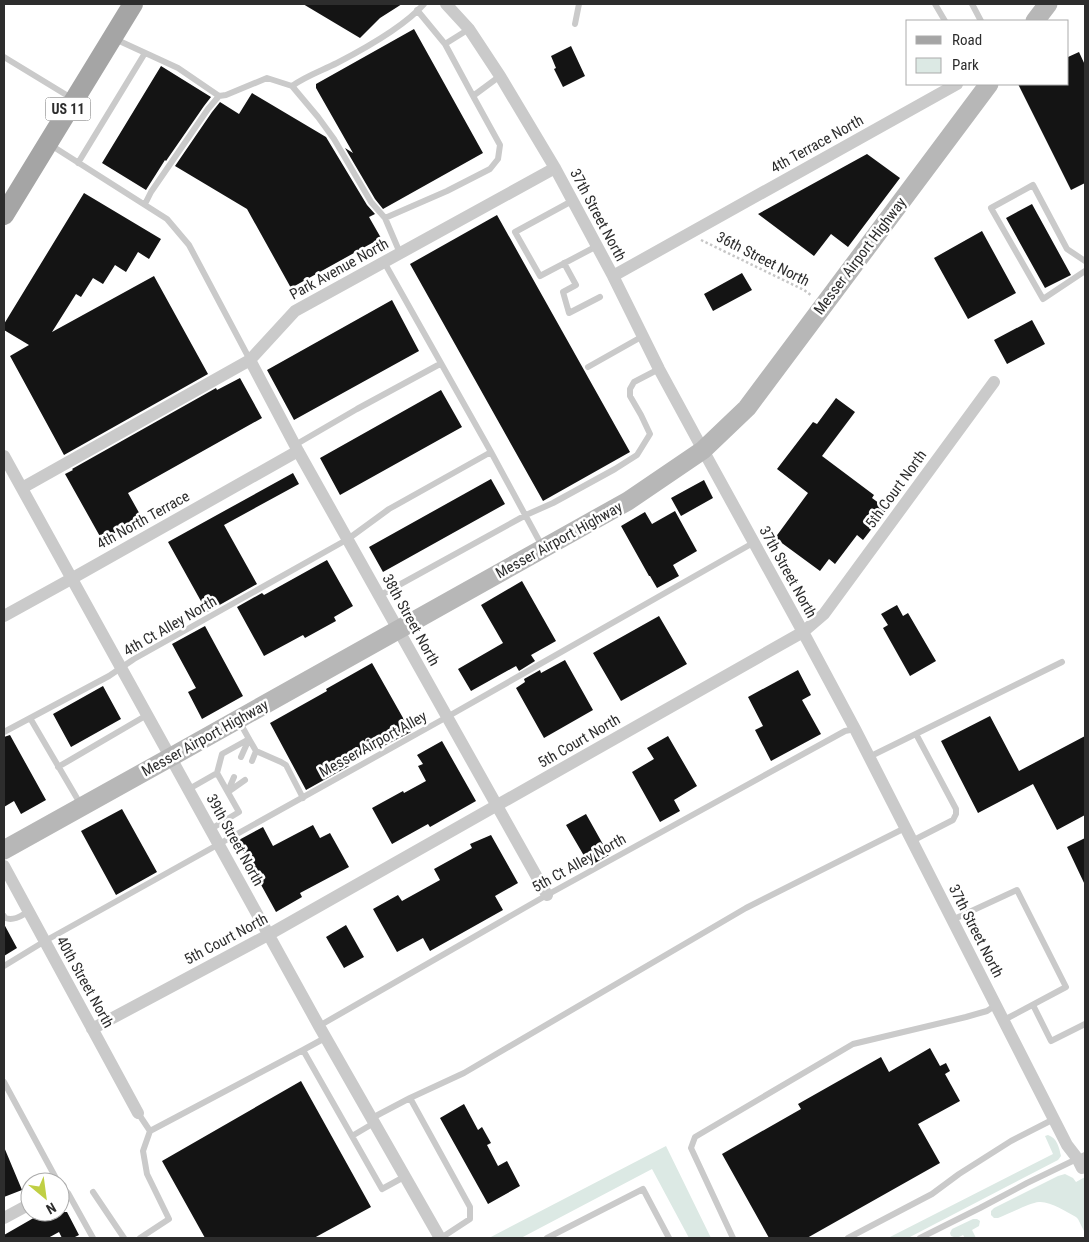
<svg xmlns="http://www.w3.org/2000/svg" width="1089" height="1242" font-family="'Roboto Condensed',sans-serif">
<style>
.green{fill:#dce9e4}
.building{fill:#141414}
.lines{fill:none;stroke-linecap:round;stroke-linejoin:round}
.path{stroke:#c7c7c7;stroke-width:2.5;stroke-dasharray:2.5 2.5;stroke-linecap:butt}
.service{stroke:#cacaca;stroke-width:6}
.minor{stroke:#cacaca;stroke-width:12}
.secondary{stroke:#b7b7b7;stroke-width:19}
.primary{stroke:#a5a5a5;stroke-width:20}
.labels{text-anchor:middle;stroke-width:5;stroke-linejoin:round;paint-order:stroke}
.shield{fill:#fff;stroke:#6c6c6c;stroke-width:1}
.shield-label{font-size:14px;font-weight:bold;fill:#2d2d2d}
.street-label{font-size:15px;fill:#2d2d2d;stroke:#fff}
</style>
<rect width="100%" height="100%" fill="#fff"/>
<path class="green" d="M1048,1135C1057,1138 1059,1147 1061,1156L1058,1160L908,1238H888L1053,1154L1045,1136Z
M666,1146L711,1238H689L652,1169L521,1238H489Z
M1065,1174L1073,1178L1076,1182L1085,1177V1233L1078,1219L1076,1217C1067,1212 1050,1201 1039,1202C1029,1203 1009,1214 998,1218H994L991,1215V1211L994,1208L1058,1176Z
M973,1219H977L980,1221L979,1226L972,1230L976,1238H965L963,1235L957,1238L951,1236L950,1233L952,1229Z"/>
<path class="building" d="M303,4H402L380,18L360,38Z
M414,29L483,153L383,209L375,199L345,148L353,153L316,88V84Z
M571,46L585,76L563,87L554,69L556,68L551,56Z
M1079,52L1085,65V183L1071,190L1018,84H1068V57Z
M161,66L211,97L204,106L166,161L165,160L146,190L102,163Z
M252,93L326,137L367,205L375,214L369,217L381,238L291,288L247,209L175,166L212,112L220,102L239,114Z
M867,154L900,178L848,247L831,234L814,256L758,214Z
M84,193L161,239L149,259L138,252L126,272L115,265L103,284L93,278L81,297L76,294L52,332L154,276L208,374L64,455L10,356L29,345L4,330V324Z
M1032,204L1071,275L1045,288L1006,218Z
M497,215L630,452L543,501L410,264Z
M982,231L1016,293L968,319L934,258Z
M742,273L752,290L713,311L704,294Z
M392,300L419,351L294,420L267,370Z
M1032,320L1045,344L1007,364L994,340Z
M240,378L262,418L128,493L142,518L102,540L65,474L73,470L72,469L216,388L217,390Z
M441,390L462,427L340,495L320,458Z
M836,398L855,412L822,456L874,495L872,498L887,509L863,540L857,535L835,564L829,559L820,571L775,538L808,493L777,469L813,422L817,424Z
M293,473L299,484L224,525L257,584L207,612L168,542Z
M491,479L505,504L383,572L369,547Z
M704,480L713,498L681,516L671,498Z
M675,511L697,551L673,565L679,576L657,588L650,576H649L621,526L645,512L652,524Z
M327,560L353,606L334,617L336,621L305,638L303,635L264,656L237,607L262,593L264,595Z
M522,581L556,641L531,655L535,661L519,671L516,666L471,691L458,669L503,643L481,605Z
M897,605L903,616L908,613L936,661L910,676L883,628L888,625L881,614Z
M659,616L687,664L621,701L593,653Z
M205,626L243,696L202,719L188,692L196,688L172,644Z
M565,660L593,710L544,738L516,688L525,682L524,679L540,670L541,673Z
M372,663L411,732L380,748L379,745L347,763L349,766L306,790L270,723L327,691L326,689Z
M798,670L811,695L802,700L821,734L771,761L755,730L763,726L748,697Z
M103,686L121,719L71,747L53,714Z
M990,716L1019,771L1085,736V815L1057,830L1033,784L978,813L941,741Z
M10,735L46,800L21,814L14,801L4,807V737Z
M668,736L697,786L674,800L680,811L660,822L632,772L654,759L647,748Z
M442,741L476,801L430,827L428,824L392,844L372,808L403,791L404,793L426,781L418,766L423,764L417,755Z
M122,809L157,872L116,895L81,831Z
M586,814L609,855L590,866L566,825Z
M313,825L320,838L330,833L349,867L300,893L302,897L276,912L237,841L263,827L273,846Z
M491,835L518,883L495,896L503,910L430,951L423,938L397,952L373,909L398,895L402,901L440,880L434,869L472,848L470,844Z
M1085,838V885L1067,847Z
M4,924L17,948L4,956Z
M346,925L364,957L344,968L326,937Z
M930,1048L940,1066L946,1063L950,1071L945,1074L960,1101L918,1124L940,1163L807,1238H769L722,1154L801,1109L798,1104L881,1057L889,1072Z
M301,1081L371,1207L314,1238H205L162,1161Z
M464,1104L478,1130L482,1127L491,1143L487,1145L498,1166L507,1161L520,1186L488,1204L440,1118Z
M4,1147L22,1190L4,1197Z
M44,1212H67L79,1235L73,1238H62L59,1232L48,1238H4V1235Z"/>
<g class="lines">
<path class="path" d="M701,240L804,290L812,296"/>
<path class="service" d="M424,4C404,27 364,49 337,63C321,71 306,76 292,86L318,117L334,139L371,202L385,218L447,191L490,169L498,159L500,145L473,96L500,76
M935,4L945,21
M972,4L981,21
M417,10L445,44
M575,24L579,4
M469,29L445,44L473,96
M115,39L178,68L219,96
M4,57L73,99
M49,144L167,219L189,245L250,360
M78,163L145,53
M572,201L515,232L540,276L597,246
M145,204L151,192L208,109L219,96L226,95L267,78L292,86
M385,218L400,253
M1085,261L1067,249L1033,185L991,208L1043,299L1085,271
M384,262L491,452
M564,263L576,285L563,292L569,313L600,297
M588,367L643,336
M295,445L357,409L440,364
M379,596L526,515L553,503L615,469L637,455L650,434L641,415L630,396V389L634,382L659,369
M30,718L81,805
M4,732L109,676L134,659L348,539L389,509L491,452L542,546
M249,739L256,751L252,761
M256,751L281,762L286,765L303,798
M241,757L249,739
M869,757L1062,662
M58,767L147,715
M189,789L217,773
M228,791L234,777
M228,792L245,780
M211,829L239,812L217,773L222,754L249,739L239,721
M912,841L953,820L956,814V809L916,734
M4,916L5,918C14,921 21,916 28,912
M952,920L1017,890L1066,987L1004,1020
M4,966L45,941L447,717L753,543
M1033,1005L1051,1041L1085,1024
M319,1026L547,895L845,731L855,729
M325,1038L303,1050L382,1189L404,1177
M4,1082L58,1182
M410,1098L470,1207V1219L441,1238
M138,1113L150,1131L143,1151L147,1174L169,1219L140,1238
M372,1118L410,1098L464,1073L746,908L905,828
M150,1131L303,1050
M352,1136L374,1123
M61,1186L68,1193L93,1238
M93,1192L124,1238
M547,1238L643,1189L669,1238
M733,1238L691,1148L695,1137L853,1044L966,1017L987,1011L996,1005
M848,1238L932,1194L959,1174L1011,1141L1054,1119
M920,1238L980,1208L1027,1183L1085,1155"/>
<path class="minor" d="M446,4L469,29L500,76L555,168L613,276L659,369L703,450L803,632L855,729L1067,1145L1077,1158L1082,1168
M613,276L957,84
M250,360L298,451L547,895
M4,456L319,1026L440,1238
M22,488L250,360L295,311L555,168
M4,616L71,579L298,451
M4,866L138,1113
M92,1029L268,935L803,632L824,614L994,382
M60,1187H61
M4,1218L30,1204"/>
<path class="secondary" d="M1035,21L1048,4
M4,850L171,757L628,501L703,450L747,408L989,84"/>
<path class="primary" d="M4,215L133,4"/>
</g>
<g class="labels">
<rect class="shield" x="45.5" y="97.5" width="45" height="23" rx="4"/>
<g class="shield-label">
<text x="68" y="114">US 11</text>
</g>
<g class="street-label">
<text transform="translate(817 144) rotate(-29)" y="5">4th Terrace North</text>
<text transform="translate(598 215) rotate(62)" y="5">37th Street North</text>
<text transform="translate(860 256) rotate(-53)" y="5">Messer Airport Highway</text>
<text transform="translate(763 259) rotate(27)" y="5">36th Street North</text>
<text transform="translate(339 269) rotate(-29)" y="5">Park Avenue North</text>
<text transform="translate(896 489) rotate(-54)" y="5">5th Court North</text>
<text transform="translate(143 520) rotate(-29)" y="5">4th North Terrace</text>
<text transform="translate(559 540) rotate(-29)" y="5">Messer Airport Highway</text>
<text transform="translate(788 572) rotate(61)" y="5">37th Street North</text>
<text transform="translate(411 620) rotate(61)" y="5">38th Street North</text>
<text transform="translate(170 626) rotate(-30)" y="5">4th Ct Alley North</text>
<text transform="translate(205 738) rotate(-29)" y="5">Messer Airport Highway</text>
<text transform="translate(579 741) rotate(-30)" y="5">5th Court North</text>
<text transform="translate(373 744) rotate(-29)" y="5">Messer Airport Alley</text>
<text transform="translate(235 840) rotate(61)" y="5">39th Street North</text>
<text transform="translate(579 863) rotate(-29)" y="5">5th Ct Alley North</text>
<text transform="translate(976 931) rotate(63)" y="5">37th Street North</text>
<text transform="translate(226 939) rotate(-28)" y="5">5th Court North</text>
<text transform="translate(85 982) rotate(61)" y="5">40th Street North</text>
</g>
</g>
<rect width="1089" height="1242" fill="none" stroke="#2d2d2d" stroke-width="10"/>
<rect x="906" y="20" width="162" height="65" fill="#ffffff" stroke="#ababab"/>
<rect x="916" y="36" width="25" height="8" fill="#a5a5a5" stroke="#ababab"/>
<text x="952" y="45" font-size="15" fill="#2d2d2d">Road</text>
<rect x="916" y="58" width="25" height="15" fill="#dce9e4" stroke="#ababab"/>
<text x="952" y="70" font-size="15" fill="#2d2d2d">Park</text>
<g transform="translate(45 1197) rotate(151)"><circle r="24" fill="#ffffff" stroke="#ababab"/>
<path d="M0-4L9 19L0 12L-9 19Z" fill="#c0cf44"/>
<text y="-8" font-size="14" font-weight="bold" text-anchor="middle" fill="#2d2d2d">N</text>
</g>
</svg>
